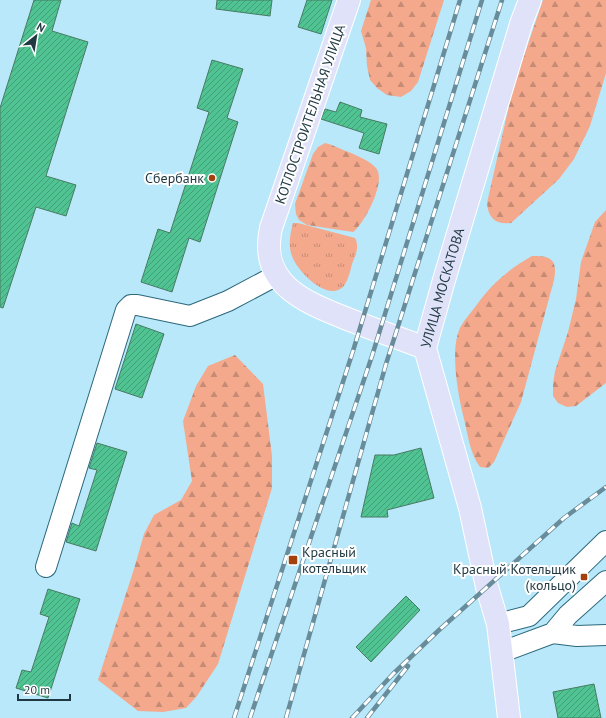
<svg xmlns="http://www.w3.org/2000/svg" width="606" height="718" font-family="'PT Sans',sans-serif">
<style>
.grass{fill:url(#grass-tufts)}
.forest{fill:url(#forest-firs)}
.building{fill:url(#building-hatch);stroke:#477b62}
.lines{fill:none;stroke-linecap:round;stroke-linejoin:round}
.minor-casing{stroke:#2c687c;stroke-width:22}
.major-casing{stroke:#fff;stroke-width:24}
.minor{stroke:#fff;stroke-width:20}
.major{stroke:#e0e2f9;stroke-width:22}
.rail-casing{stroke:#688c9a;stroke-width:4.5}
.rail{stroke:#fff;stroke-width:3;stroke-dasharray:9;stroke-linecap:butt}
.poi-dot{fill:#a4400d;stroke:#fff;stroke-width:1.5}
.labels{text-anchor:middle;stroke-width:4;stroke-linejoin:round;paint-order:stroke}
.street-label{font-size:14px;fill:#1f3841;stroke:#fff}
.poi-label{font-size:14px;fill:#1f3841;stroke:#fff;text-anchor:end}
</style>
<defs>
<pattern id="grass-tufts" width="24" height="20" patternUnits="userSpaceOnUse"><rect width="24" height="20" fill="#f4a98c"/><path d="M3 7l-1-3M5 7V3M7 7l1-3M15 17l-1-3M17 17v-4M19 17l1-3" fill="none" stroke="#c58b74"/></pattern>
<pattern id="forest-firs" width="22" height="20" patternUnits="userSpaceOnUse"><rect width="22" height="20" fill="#f4a98c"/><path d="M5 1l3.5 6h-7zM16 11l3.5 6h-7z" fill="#c58b74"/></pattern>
<pattern id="building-hatch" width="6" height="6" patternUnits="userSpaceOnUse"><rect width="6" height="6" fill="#50c392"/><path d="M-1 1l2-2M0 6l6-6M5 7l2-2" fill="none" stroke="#429f79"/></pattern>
</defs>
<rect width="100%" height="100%" fill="#b8e8fa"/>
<path class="grass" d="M293,223H298L355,238C360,247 355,256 352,264C350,272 348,281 343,287C327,302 297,271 292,256C288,246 290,234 293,223Z"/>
<path class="forest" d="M371,0H444L418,82L411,91L401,97L387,95L377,88L370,80L367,66L366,48L361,31Z
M543,0H606V73L590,126L574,159L559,179L511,223C496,225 488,218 487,203L513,88Z
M325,143L332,145C344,151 368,158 376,168C387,181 364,224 353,232L307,225L299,220L296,214L295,204L313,154L318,147Z
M606,210V383L576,406L567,407L558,403L553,396V384L555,371L568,332L576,299L581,262L595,222Z
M532,256C551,255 558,260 554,280L521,402L494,462L488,468L480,467C470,454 468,435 464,419C458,395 449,348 461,326C467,316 475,308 481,299C495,281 512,267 532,256Z
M235,355L263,384L272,456V488L218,664L197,696L186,708L163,712L138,711L98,680L134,569L144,534L154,515L181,500L192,481L183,421L196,386L208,366Z"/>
<path class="building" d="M34,0H61L52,31L88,42L46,176L76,185L66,216L36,207L3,308L0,307V108Z
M217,0H272L270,16L216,9Z
M307,0H332L321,34L298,27Z
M212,60L243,69L227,118L238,122L200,242L189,238L172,292L141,282L158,229L170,233L209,112L197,108Z
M340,102L362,110L360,117L387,124L379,154L359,148L364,133L321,119L325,109L336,112Z
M136,324L164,334L142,398L115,389Z
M97,443L127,452L96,551L66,542L72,523L79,526L97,470L89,468Z
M421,448L434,498L387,510L388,517H361L375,455H394Z
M48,589L80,599L48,698L16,688L22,670L31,672L49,617L40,614Z
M406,596L420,610L371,662L356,647Z
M594,684L601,718H558L553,692Z"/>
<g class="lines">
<defs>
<path id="minor" d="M46,567L126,310L131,305H137L190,316L228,301L277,275
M498,624L529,616L606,541
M553,633L577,636L606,635
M502,652L553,633L568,615L606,581"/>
<g id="major">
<path d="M349,0L271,228C259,283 302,301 345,318C372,329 399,338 425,348"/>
<path id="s1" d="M509,718L498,624L487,587L470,508L425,348L444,280L521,24L530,0"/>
</g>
</defs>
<use href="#minor" class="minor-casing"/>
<use href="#major" class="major-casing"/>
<use href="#minor" class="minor"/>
<use href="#major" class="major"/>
<defs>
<path id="rail" d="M234,718L353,351L460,0
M250,718L372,356L482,0
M286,718L386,364L502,0
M352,718L393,674L438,631L564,518L606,487
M367,718L408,666"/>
</defs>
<use href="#rail" class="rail-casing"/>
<use href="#rail" class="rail"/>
</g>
<g class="poi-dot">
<circle cx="212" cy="178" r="4"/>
<rect x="288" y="555" width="10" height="10" rx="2"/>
<rect x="580" y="573" width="8" height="8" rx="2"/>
</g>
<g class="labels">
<g class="street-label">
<text transform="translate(310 114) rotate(-71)" y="5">КОТЛОСТРОИТЕЛЬНАЯ УЛИЦА</text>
<text dy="5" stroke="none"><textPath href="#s1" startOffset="443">УЛИЦА МОСКАТОВА</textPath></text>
</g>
<g class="poi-label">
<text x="204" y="183">Сбербанк</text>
<text x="302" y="557" text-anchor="start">Красный<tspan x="302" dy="16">котельщик</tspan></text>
<text x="576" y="574">Красный Котельщик<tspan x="576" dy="16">(кольцо)</tspan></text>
</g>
</g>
<g transform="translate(36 36) rotate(30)" stroke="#ffffff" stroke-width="3" paint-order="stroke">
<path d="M0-3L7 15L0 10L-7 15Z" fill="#1f3841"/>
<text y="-6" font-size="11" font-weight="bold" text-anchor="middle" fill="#1f3841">N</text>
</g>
<path d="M18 694v6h52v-6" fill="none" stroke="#1f3841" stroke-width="2"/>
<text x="24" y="694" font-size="12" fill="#1f3841" stroke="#ffffff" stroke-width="3" paint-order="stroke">20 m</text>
</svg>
